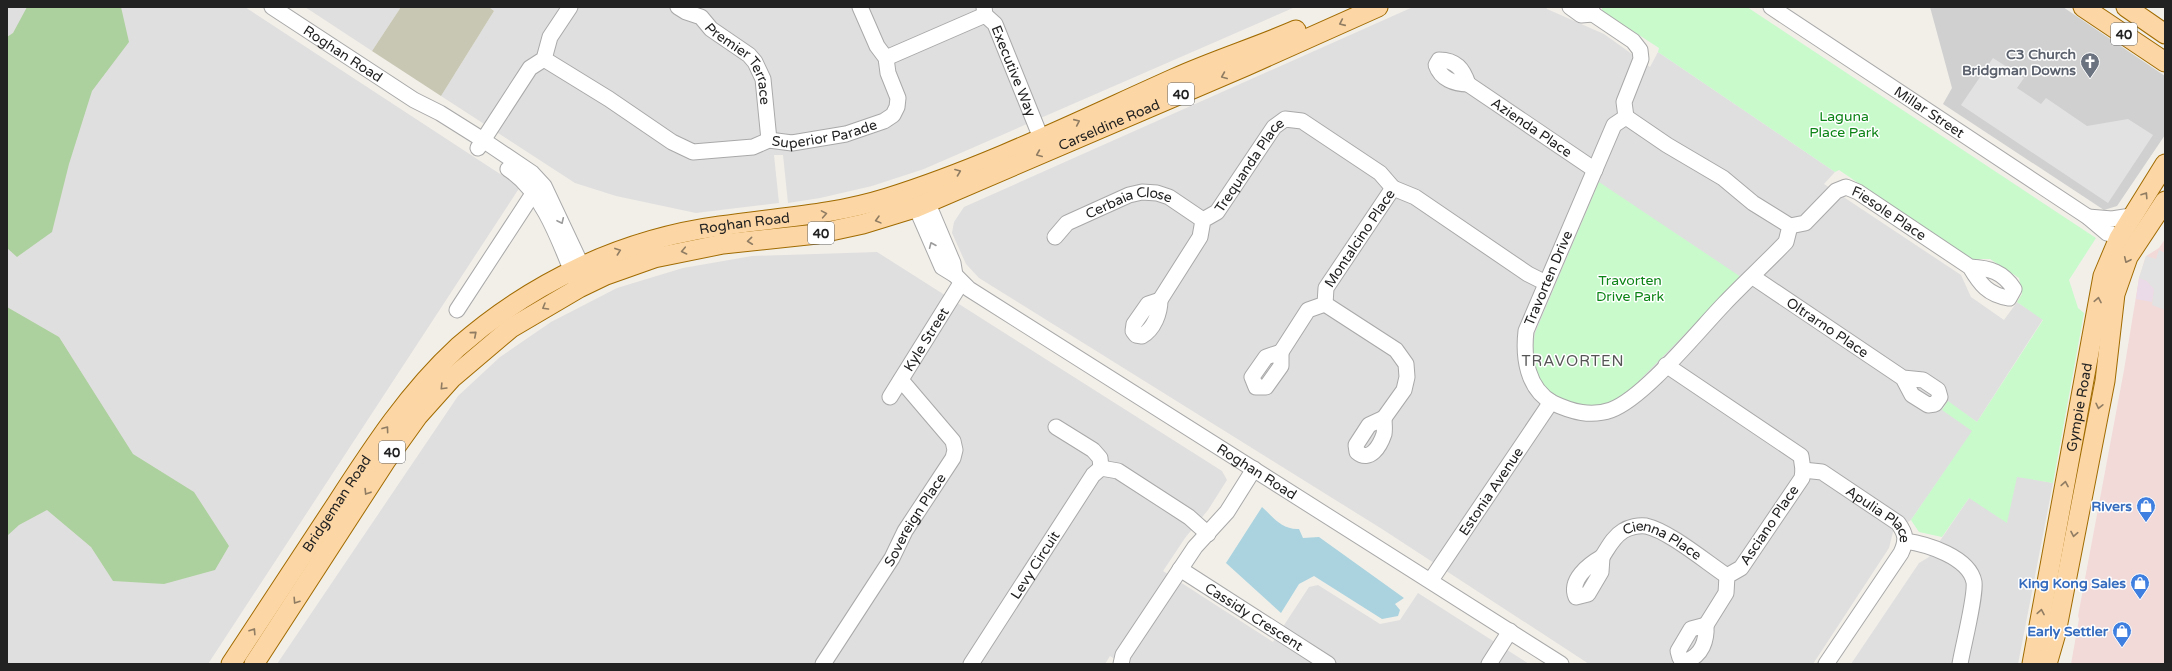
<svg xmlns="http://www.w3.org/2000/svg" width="2172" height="671" font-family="'Varela Round',sans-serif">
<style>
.residential{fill:#e0dfdf}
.commercial{fill:#f2dad9}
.industrial{fill:#ebdbe8}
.religious{fill:#d0d0d0}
.construction{fill:#c7c7b4}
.forest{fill:#add19e}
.park{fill:#c8facc}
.parking{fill:#e2e2e2}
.water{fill:#aad3df}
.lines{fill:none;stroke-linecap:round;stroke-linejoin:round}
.minor-casing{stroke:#a9a9a9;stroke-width:17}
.major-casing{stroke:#a06b00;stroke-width:21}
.minor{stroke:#fff;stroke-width:15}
.major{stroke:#fcd6a4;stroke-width:19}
.oneway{stroke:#8f7c63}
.oneway2{stroke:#9c9c9c}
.labels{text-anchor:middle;stroke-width:3;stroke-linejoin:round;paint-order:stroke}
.shield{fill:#fff;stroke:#646464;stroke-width:1}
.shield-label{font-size:13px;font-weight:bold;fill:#222}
.street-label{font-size:14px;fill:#222;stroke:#fff}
.worship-label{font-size:14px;font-weight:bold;fill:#5b616d;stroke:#fff;text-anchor:end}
.park-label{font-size:14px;fill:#0c8416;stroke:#fff}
.shop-label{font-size:14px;font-weight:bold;fill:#366cbe;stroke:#fff;text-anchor:end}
.neighbourhood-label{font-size:15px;letter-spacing:1px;fill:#555;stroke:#fff}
</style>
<rect width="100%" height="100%" fill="#f2efe9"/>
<path class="residential" d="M7,7H245L520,187L208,664H7Z
M305,7H401L372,51Z
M489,7H1292L1293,8L924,169L872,186L820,198L788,203L783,155H774L779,203L696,213L616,196L575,183L441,96L494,11Z
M1413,7H1546L1547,9L1604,34L1650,67L1658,52L1835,172L1824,184L1961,275L1971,297L2004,320L2017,302L2043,319L1977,422L1948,402L1942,409L1973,431L1911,520L1893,532L1889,548L1813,664H1589L1382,529L979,278L966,264L952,233L954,222L964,207Z
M877,252L1222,471L1227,480L1208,510L1185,538L1163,571L1273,642L1309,587L1318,585L1380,624L1400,620L1418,593L1529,664H1122L1110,656L1105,664H277L458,396L500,357L551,322L617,288L683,268L752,256Z
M2017,476L2053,483L2018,664H1851L1919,563L1929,557L1969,498Z"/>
<path class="commercial" d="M2165,239V664H2071L2079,619L2078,616L2124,370L2139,278L2146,256L2159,248Z"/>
<path class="industrial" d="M2139,278L2147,281L2154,289L2152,302L2136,299Z"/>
<path class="religious" d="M1930,7H2063L2165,76V135L2117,206L2104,210L1943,104L1952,88Z"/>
<path class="construction" d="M401,7H489L494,11L441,96L372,51Z"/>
<path class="forest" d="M27,7H121L129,42L92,91L69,164L52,232L17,257L7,248V37L13,33Z
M7,307L59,337L133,454L194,492L229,546L215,570L164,584L113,581L91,547L47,510L19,525L7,536Z"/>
<path class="park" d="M1602,7H1747L2096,238L2069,280L2078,308L2084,313L2053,483L2017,477L2007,523L1969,498L1942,537L1919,532L1911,520L1972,431L1942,410L1948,401L1977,422L2043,320L2017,302L2022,294L2019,278L1990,259H1970L1839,170L1835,172L1658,52L1659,48L1602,11Z
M1599,182L1741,277L1624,396C1615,401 1605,407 1595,407C1568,407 1538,393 1533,364C1531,354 1534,343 1535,333Z"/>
<path class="parking" d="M1993,58L2024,78L2017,88L2041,104L2046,98L2087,126L2128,119L2153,135L2108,203L1961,105Z
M2159,250L2165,253V310L2152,305L2154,289L2147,281L2139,278L2146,256L2156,259Z"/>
<path class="water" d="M1262,507C1273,517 1282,530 1299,529L1303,538L1319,537L1404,598L1395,604L1400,610L1398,616L1382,619L1314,576L1299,584L1281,613L1226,563Z"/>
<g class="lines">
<defs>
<g id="minor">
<path id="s1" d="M272,7L414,100L440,113L483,140L532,173L544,186L586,275"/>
<path id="s2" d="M678,7L686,12L701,17L711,29L749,55L755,62L763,79L769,140"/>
<path id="s3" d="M984,7L985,15L995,24L1041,138"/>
<path d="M1570,7L1581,15L1593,14L1591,7"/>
<path id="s4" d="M1771,7L2088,217L2107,233L2129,239"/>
<path d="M1593,14L1633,41L1640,50L1641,59L1624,102L1626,117"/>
<path d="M886,58L985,15"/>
<path id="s5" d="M544,59L609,99L672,142L693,152L753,147L769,140L792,143L846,134L884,121L893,115L897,107L898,98L888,73L886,58L877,46L860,7"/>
<path d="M1439,60C1456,60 1463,69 1468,84C1454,84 1441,79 1436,65Z"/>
<path id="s6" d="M1468,84L1595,170"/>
<path d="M1626,117L1667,145L1723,178L1753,203L1790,226L1786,242C1766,263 1744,283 1724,304C1698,331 1644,398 1611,410C1591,417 1572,412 1553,403C1527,389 1523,357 1526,331L1614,125Z"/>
<path d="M478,148L530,68L544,59L550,37L570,7"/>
<path d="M508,169C543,191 561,245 576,282"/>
<path d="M923,192L953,263L955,275"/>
<path id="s7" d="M912,198L942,267L955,275L969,289L1561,664"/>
<path d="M2088,217L2112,219L2131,216"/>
<path id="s8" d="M1790,226L1805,223L1836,191L1846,187L1858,192L1970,267C1980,284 1988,295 2009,298L2014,289C2003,272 1990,268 1970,267"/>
<path id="s9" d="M1055,237L1067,223L1129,195L1142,192L1157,193L1169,197L1203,220"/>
<path id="s10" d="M1753,277L1903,378L1912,395L1928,405L1935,404L1940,397L1938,390L1923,380L1903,378"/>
<path id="s11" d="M1160,300L1200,237L1203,220L1217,212L1274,127L1285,119L1302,121L1380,173L1393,188"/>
<path d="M1160,300C1160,313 1154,329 1142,336L1136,335L1133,331L1134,324L1148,304Z"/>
<path d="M1325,304L1396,350L1406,364L1407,377L1404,390L1384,418"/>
<path d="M457,310L538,186"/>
<path id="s12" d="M1281,352L1308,310L1325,304L1326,288L1393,188L1415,197L1528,274L1546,283"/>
<path d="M1281,352V366L1266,387H1256L1252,377L1266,357Z"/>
<path d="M1666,365L1801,456L1803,470L1802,478L1741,568L1727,576L1726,593L1706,625"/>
<path id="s13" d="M890,397L961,283"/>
<path d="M1384,418C1384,423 1385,429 1384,434C1380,446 1370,463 1357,452L1356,445L1369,425Z"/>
<path d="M1056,427L1093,450L1100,458L1101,468"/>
<path id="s14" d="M1803,470L1822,472L1898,523C1906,534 1907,540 1901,553L1826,664"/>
<path d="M1905,541C1927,544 1969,557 1974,582C1976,596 1963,646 1960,664"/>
<path id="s15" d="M1602,557C1608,548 1613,537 1623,531C1629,527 1639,525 1646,526C1669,531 1706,562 1727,576"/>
<path d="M1602,557L1601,572L1588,594L1576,597C1569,580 1588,565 1602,557Z"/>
<path id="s16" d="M1180,569L1328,664"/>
<path id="s17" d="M1431,580L1551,402"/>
<path d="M1706,625C1707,640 1702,656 1686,661L1680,658L1678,651L1691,629Z"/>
<path id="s18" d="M823,664L892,558L905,531L953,458L955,450L953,441L901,380"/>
<path id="s19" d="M971,664L1093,475L1101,468L1118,471L1189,517L1208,534"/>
<path d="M1121,664L1123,655L1195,547L1227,512L1254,469"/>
<path d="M1489,664L1510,631"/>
</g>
<g id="major">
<path d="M2083,7L2165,62"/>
<path d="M2126,7L2165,34"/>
<path id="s20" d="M231,664C266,611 300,559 335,506C372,449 408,393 458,347C532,282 623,239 720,226C779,217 829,216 887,198C986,167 1081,120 1175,78C1215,60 1257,47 1296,30"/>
<path id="s21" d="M254,664L385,462L418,416L452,378L511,328L579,288L606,275L654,258L723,244L817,234L863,224L915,208L1246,66L1378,7"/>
<path id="s22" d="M2032,664L2103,276L2119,238L2165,164"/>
<path d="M2047,664L2056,633L2105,381L2115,294L2128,257L2165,201"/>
</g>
</defs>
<use href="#minor" class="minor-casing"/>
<use href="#major" class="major-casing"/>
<use href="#minor" class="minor"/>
<use href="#major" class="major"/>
</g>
<defs><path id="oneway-chevron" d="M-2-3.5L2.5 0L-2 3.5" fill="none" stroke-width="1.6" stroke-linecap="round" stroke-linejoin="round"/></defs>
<g class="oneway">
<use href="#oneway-chevron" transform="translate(1342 23) rotate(156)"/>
<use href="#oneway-chevron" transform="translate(1224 76) rotate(157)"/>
<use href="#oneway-chevron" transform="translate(1077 122) rotate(-24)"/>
<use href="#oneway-chevron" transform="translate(1039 154) rotate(157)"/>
<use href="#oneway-chevron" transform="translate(958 172) rotate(-21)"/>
<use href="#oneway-chevron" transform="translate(2145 195) rotate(-57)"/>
<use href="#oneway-chevron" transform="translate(824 214) rotate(-10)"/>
<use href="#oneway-chevron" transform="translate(878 220) rotate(165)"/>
<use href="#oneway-chevron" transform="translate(750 241) rotate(174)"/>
<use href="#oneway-chevron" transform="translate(618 251) rotate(-20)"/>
<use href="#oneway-chevron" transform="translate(684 251) rotate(168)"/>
<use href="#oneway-chevron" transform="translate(2127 260) rotate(115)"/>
<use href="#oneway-chevron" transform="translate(2098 300) rotate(-79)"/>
<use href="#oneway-chevron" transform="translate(545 307) rotate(150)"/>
<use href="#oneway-chevron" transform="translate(474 334) rotate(-40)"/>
<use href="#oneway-chevron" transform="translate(443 387) rotate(134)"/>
<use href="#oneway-chevron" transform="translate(2099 406) rotate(103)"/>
<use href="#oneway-chevron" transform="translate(386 429) rotate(-54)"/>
<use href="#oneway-chevron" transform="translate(2065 484) rotate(-80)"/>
<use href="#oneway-chevron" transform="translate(367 492) rotate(122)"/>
<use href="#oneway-chevron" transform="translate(2074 534) rotate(101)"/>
<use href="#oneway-chevron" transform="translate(296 601) rotate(123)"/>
<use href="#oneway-chevron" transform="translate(2041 612) rotate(-80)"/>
<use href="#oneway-chevron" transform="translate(253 631) rotate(-57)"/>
</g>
<g class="oneway2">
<use href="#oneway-chevron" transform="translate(561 221) rotate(65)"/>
<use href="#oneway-chevron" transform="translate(932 245) rotate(-113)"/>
</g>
<defs>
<symbol id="church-pin" viewBox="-11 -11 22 30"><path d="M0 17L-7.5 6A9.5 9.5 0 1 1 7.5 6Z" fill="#6b7280" stroke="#fff"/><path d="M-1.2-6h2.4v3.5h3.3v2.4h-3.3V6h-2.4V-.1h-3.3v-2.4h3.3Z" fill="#fff"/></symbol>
<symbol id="shop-pin" viewBox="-11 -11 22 30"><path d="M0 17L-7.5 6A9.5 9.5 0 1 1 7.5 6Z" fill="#3f7fe0" stroke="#fff"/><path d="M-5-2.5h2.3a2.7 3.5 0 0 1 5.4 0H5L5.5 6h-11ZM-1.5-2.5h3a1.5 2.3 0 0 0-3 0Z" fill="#fff"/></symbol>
</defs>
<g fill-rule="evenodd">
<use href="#church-pin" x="2079" y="51" width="22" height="30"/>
<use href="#shop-pin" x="2135" y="495" width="22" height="30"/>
<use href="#shop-pin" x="2129" y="572" width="22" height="30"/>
<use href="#shop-pin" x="2111" y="620" width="22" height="30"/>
</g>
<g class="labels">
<g class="shield">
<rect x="2111" y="23" width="26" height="22" rx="3"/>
<rect x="1168" y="83" width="26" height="22" rx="3"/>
<rect x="808" y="222" width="26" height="22" rx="3"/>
<rect x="379" y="441" width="26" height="22" rx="3"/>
</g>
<g class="shield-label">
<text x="2124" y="39">40</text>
<text x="1181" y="99">40</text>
<text x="821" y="238">40</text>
<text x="392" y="457">40</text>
</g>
<g class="street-label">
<text dy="5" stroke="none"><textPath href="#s1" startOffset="85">Roghan Road</textPath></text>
<text dy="5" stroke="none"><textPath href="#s2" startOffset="88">Premier Terrace</textPath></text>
<text dy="5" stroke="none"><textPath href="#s3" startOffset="72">Executive Way</textPath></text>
<text dy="5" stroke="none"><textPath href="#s4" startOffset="190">Millar Street</textPath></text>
<text dy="5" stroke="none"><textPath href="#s21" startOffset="1063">Carseldine Road</textPath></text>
<text dy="5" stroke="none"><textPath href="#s6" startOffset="77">Azienda Place</textPath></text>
<text dy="5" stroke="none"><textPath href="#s5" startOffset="310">Superior Parade</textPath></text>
<text dy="5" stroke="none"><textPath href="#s11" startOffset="165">Trequanda Place</textPath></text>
<text dy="5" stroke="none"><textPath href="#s9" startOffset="85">Cerbaia Close</textPath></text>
<text dy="5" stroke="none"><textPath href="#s8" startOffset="121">Fiesole Place</textPath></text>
<text dy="5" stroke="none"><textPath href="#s20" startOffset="708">Roghan Road</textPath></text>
<text dy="5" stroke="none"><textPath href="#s12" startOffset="144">Montalcino Place</textPath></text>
<text transform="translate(1548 278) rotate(-67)" y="5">Travorten Drive</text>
<text dy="5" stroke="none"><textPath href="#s10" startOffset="90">Oltrarno Place</textPath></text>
<text dy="5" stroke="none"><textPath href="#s13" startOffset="68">Kyle Street</textPath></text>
<text dy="5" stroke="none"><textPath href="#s22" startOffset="261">Gympie Road</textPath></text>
<text dy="5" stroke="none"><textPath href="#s7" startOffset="451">Roghan Road</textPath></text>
<text dy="5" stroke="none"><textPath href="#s17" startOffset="107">Estonia Avenue</textPath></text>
<text dy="5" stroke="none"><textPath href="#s20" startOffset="192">Bridgeman Road</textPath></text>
<text dy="5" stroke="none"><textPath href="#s14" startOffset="91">Apulia Place</textPath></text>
<text dy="5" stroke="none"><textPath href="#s18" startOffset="171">Sovereign Place</textPath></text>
<text transform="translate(1769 525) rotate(-56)" y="5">Asciano Place</text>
<text dy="5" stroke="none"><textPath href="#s15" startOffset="77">Cienna Place</textPath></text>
<text dy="5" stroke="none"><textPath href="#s19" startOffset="118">Levy Circuit</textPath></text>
<text dy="5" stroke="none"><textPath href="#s16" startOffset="88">Cassidy Crescent</textPath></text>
</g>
<g class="worship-label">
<text x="2076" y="59">C3 Church<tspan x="2076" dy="16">Bridgman Downs</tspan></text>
</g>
<g class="park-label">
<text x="1844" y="121">Laguna<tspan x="1844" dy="16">Place Park</tspan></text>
<text x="1630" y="285">Travorten<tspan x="1630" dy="16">Drive Park</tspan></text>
</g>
<g class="shop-label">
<text x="2132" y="511">Rivers</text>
<text x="2126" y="588">King Kong Sales</text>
<text x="2108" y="636">Early Settler</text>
</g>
<g class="neighbourhood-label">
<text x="1573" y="366">TRAVORTEN</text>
</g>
</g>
<rect width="2172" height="671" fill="none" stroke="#222222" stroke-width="16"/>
</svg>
